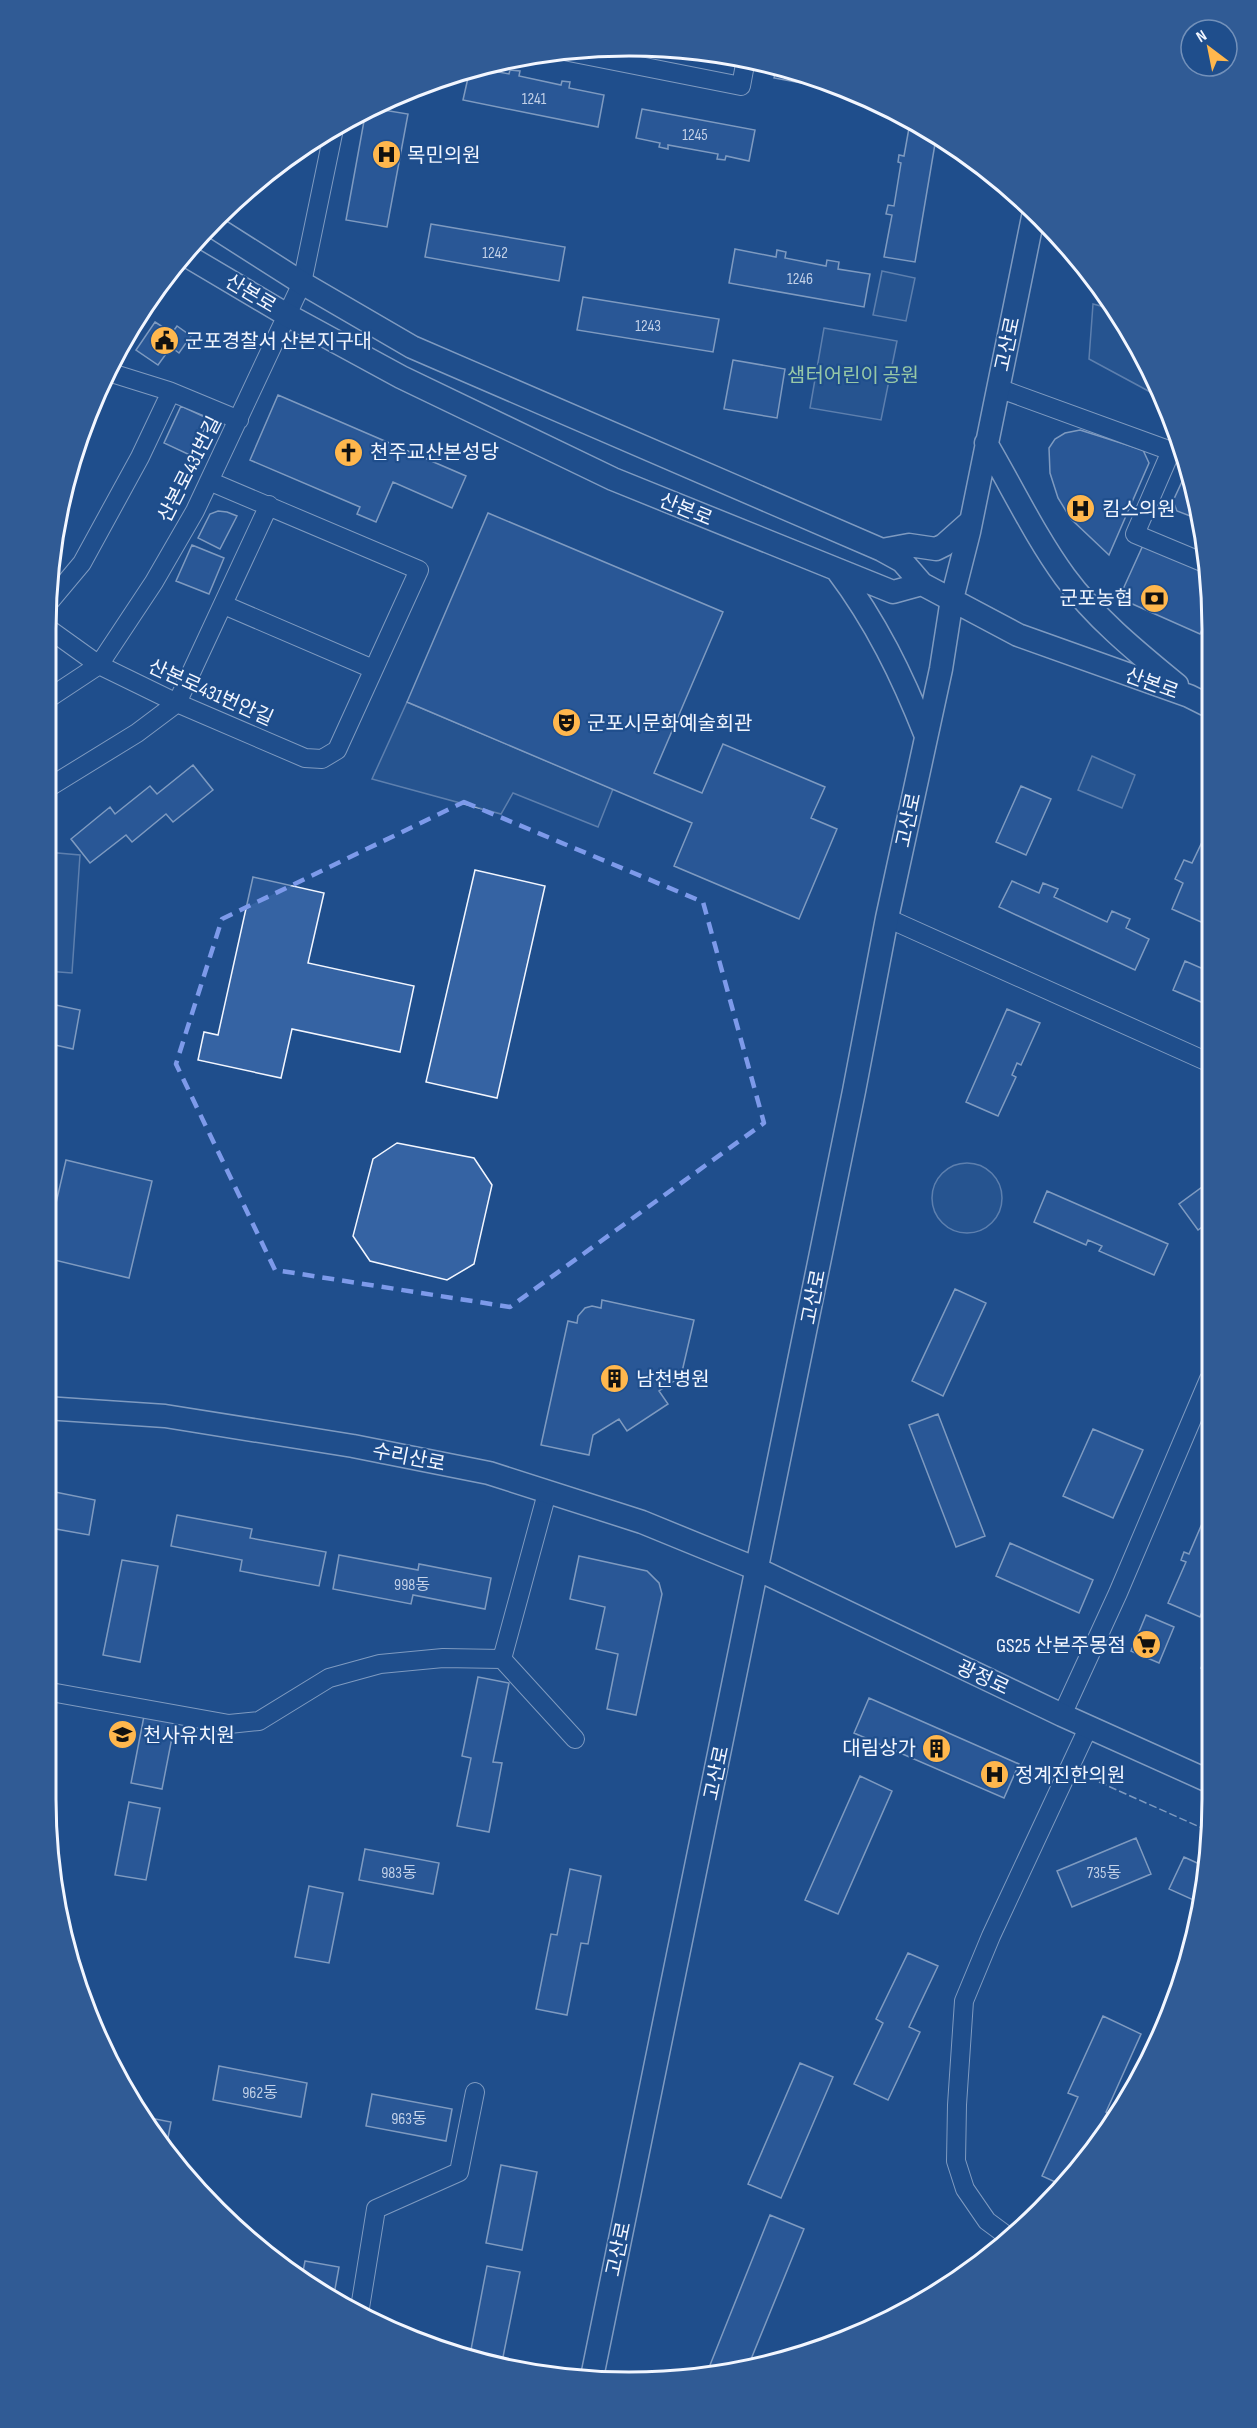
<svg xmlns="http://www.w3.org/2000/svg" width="1257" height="2428" font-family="'Sofia Sans Condensed','Noto Sans KR',sans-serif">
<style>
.built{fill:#305b95;stroke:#a8bbd7;stroke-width:1.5}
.building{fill:#3563a3;stroke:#f2f6ff;stroke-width:1.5}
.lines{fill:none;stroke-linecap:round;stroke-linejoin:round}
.minor-casing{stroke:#f2f6ff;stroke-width:20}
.tertiary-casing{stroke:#f2f6ff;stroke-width:25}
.minor{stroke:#1f4e8c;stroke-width:18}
.tertiary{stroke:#1f4e8c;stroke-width:22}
.fence{stroke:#f2f6ff;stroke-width:1.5;stroke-dasharray:8 3;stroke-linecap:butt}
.marked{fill:none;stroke:#7d9aea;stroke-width:4.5;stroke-dasharray:12 8;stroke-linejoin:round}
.labels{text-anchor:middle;stroke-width:4.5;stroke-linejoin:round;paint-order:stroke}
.number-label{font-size:16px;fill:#c3d1e8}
.poi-label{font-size:20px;fill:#f2f6ff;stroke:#1f4e8c;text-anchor:start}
.street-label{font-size:20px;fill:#f2f6ff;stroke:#1f4e8c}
.park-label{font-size:20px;fill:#97c8a6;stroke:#1f4e8c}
.rim{fill:none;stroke:#f2f6ff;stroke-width:3}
</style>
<rect width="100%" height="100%" fill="#1f4e8c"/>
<path class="built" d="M882,271L915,278L906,321L873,315Z
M1093,304L1112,309L1156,385L1154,394L1089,359Z
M824,328L897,341L881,420L810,408Z
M407,702L613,789L598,827L513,793L501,814L372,779Z
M1092,756L1135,775L1122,808L1078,790Z
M46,852L80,855L72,973L46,971Z
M932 1198a35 35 0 1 1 70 0a35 35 0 1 1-70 0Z"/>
<path class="building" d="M777,64L780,65L850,92L774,78Z
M477,68L509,74L510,70L520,71L519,76L561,85L562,81L570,82L569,88L604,95L598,127L463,100L470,69Z
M371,108L408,114L387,227L346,220L366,110Z
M642,109L755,130L749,161L726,156L725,160L717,159L718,154L668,145V149L659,147L660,143L636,138Z
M909,128L925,131L936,138L915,262L884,257L892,215L886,214L888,205L894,206L901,163L898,162L899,155L904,156Z
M431,224L565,247L559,281L425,257Z
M735,249L776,257L777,250L786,252L785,258L826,266L827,260L839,262L838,269L870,274L864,307L729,283Z
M583,297L719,319L713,352L577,330Z
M155,322L172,333L177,326L191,336L179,353L171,347L158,365L136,350Z
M733,360L785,369L777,418L724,409Z
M278,395L466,476L452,508L393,482L376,522L357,514L360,507L250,460Z
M181,406L209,419L192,456L164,443Z
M1080,430L1143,450L1149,463L1109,555L1071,519L1058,498L1050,473L1049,448L1055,439L1065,433Z
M1186,473L1198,519L1177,511L1173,501Z
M218,511L227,512L237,516L220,549L198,538L210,514Z
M488,513L723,612L654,773L702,793L723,744L825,787L811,818L837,829L799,919L674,866L692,823L407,702Z
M1144,543L1207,571V618L1200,634L1119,598Z
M192,545L224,558L209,594L176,581Z
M193,765L213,790L173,822L166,814L132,842L126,835L90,863L71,839L110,807L115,814L150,786L157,794Z
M1021,786L1051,799L1026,855L996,842Z
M1203,840L1208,842V907L1201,922L1172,909L1183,883L1175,879L1184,860L1192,863Z
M475,870L545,886L497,1098L426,1082Z
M253,877L324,893L308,963L414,986L400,1052L292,1029L281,1078L198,1060L204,1032L218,1035Z
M1012,881L1039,893L1043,883L1058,889L1054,897L1107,922L1112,911L1130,919L1126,928L1149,939L1135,970L999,907Z
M1185,961L1208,971V1005L1173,990Z
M46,1003L80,1010L73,1049L46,1043Z
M1007,1009L1040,1023L1021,1065L1017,1063L1012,1075L1016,1077L998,1116L966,1102Z
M397,1143L474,1158L492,1185L474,1264L447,1280L370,1261L353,1236L373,1159Z
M66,1160L152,1181L129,1278L46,1258V1246Z
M1209,1182V1222L1198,1230L1179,1204Z
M1047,1191L1168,1244L1154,1275L1099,1251L1102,1246L1088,1240L1086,1245L1034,1222Z
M955,1289L986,1303L943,1396L912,1381Z
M602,1300L694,1320L681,1376L676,1375L674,1381L659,1391L668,1404L627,1431L619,1419L593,1435L589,1455L541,1445L568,1321L577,1323L578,1316L585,1308L592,1306L601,1308Z
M938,1414L985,1536L956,1547L909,1425Z
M1093,1429L1143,1450L1113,1518L1063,1496Z
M45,1490L95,1500L89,1535L45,1527Z
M177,1515L252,1529L250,1538L326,1552L319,1586L240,1571L242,1560L171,1546Z
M1204,1519L1210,1521V1593L1200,1617L1168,1603L1186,1562L1181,1560L1184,1552L1189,1554Z
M1010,1543L1093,1580L1079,1613L996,1576Z
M339,1555L418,1570L419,1564L491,1578L485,1609L413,1595L411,1604L333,1589Z
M579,1556L647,1571L659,1583L662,1594L636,1715L607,1709L618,1654L596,1649L605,1607L570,1599Z
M122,1560L158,1566L140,1662L103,1655Z
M1146,1615L1174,1627L1159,1663L1131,1651Z
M1210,1646V1672L1201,1668Z
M478,1677L509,1683L493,1762L502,1763L489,1832L457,1826L471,1758L462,1756Z
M869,1698L1019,1764L1004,1798L854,1733Z
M145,1711L176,1717L162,1789L131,1783Z
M860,1776L892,1791L838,1914L805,1900Z
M129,1802L160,1808L146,1880L115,1875Z
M1136,1838L1151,1874L1072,1907L1057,1871Z
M365,1849L439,1863L433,1894L359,1880Z
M1184,1857L1206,1867L1200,1903L1169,1889Z
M570,1869L601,1876L588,1944L581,1943L567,2015L536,2009L551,1934L557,1935Z
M309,1886L343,1893L329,1963L295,1957Z
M908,1953L938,1966L909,2027L920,2032L888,2100L854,2084L883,2023L876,2019Z
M1103,2016L1141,2034L1106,2112L1113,2115L1105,2133L1092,2154L1064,2186L1042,2176L1078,2097L1068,2093Z
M800,2063L833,2077L781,2198L748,2184Z
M219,2066L307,2083L301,2117L213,2100Z
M372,2094L452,2109L446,2141L366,2126Z
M140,2116L171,2122L165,2154Z
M501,2165L537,2172L522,2250L486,2243Z
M770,2215L804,2229L747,2369L719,2375L708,2370Z
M305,2261L339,2267L333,2300L301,2282Z
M487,2266L520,2272L501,2367L469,2360Z"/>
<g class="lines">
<defs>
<path id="minor" d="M559,50L741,86L746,59
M105,371L169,391L239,420
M998,388L1171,451L1135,534L1207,564
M224,605L373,669
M46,606L82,563L140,457L167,400L169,391
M46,627L99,665L177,703L305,758L322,759L337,750L419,570L209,481
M46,700L99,665L154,582L195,511L302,283L335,124
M46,789L137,733L177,703L269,505
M887,918L1208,1062
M502,1659L575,1739
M45,1691L229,1724L259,1721L329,1678L380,1664L443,1658L502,1659L547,1493
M1062,1715L1118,1593L1209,1379
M1010,2238L987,2221L965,2189L956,2161L957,2105L964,2001L991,1936L1089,1726
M359,2314L376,2209L459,2172L475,2092"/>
<path id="tertiary" d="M211,225L302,283L412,347L882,550L902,561L922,584
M184,254L287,315L401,377L613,479L893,592L922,584L1018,635L1189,696L1207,705
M986,443C1012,487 1035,536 1065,577C1096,619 1137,652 1177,685
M882,550L909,545L936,549L944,545L971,521
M837,570C876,622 902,675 926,736
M45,1408L165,1416L353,1446L489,1473L642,1522L757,1569L1062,1715L1211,1782
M591,2382L854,1091L887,918L941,669L952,599L969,532L1034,212"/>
</defs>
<use href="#minor" class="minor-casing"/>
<use href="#tertiary" class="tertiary-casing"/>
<use href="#minor" class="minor"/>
<use href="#tertiary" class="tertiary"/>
<path class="fence" d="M1099,1782L1211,1832"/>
</g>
<path d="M0 0H1257V2428H0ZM464,802L703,902L764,1123L510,1307L275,1270L176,1064L222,919Z" fill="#1f4e8c" fill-opacity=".55" fill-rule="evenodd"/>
<path class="marked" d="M464,802L703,902L764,1123L510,1307L275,1270L176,1064L222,919Z"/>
<defs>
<symbol id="hospital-disc" viewBox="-11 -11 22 22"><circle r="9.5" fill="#ffb74d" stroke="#1f4e8c"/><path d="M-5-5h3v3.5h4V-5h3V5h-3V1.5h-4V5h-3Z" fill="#111"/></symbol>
<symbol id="civic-disc" viewBox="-11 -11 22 22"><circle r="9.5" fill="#ffb74d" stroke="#1f4e8c"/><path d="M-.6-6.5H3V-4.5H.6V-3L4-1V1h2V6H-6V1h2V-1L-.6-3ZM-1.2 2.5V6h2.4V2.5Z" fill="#111"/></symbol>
<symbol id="church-disc" viewBox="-11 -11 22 22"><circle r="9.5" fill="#ffb74d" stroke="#1f4e8c"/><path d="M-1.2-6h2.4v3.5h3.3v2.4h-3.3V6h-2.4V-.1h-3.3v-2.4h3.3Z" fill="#111"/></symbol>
<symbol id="bank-disc" viewBox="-11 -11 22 22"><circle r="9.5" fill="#ffb74d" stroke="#1f4e8c"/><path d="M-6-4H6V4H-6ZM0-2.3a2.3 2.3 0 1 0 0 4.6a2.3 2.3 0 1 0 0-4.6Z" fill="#111"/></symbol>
<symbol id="theatre-disc" viewBox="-11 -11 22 22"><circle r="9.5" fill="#ffb74d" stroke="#1f4e8c"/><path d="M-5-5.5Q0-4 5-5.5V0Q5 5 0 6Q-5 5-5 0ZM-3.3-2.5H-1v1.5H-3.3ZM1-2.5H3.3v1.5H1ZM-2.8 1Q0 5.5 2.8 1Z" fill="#111"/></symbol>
<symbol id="building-disc" viewBox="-11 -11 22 22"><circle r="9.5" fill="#ffb74d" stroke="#1f4e8c"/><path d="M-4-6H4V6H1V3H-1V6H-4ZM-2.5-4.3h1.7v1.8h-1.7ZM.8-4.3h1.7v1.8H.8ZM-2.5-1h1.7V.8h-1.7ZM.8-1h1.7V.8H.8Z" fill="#111"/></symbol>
<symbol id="supermarket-disc" viewBox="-11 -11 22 22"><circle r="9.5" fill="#ffb74d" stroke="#1f4e8c"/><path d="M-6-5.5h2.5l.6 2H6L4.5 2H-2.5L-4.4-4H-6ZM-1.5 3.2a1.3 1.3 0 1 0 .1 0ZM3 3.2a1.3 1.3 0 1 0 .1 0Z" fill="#111"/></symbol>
<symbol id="school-disc" viewBox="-11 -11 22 22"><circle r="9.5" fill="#ffb74d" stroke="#1f4e8c"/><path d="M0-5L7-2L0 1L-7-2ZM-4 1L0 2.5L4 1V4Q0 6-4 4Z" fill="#111"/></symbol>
</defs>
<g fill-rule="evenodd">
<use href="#hospital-disc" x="370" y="138" width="33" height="33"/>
<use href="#civic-disc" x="148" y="324" width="33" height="33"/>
<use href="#church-disc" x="332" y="436" width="33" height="33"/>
<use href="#hospital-disc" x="1064" y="492" width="33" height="33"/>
<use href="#bank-disc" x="1138" y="582" width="33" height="33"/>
<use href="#theatre-disc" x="550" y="706" width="33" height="33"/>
<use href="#building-disc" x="598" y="1362" width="33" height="33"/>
<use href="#supermarket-disc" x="1130" y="1628" width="33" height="33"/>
<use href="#school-disc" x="106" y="1718" width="33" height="33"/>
<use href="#building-disc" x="920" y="1732" width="33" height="33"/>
<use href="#hospital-disc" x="978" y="1758" width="33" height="33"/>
</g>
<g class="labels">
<g class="number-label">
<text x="534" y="104">1241</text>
<text x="695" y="140">1245</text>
<text x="495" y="258">1242</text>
<text x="800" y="284">1246</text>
<text x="648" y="331">1243</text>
<text x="412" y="1590">998동</text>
<text x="399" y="1878">983동</text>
<text x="1104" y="1878">735동</text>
<text x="260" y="2098">962동</text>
<text x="409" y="2124">963동</text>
</g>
<g class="poi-label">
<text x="407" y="162">목민의원</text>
<text x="185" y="348">군포경찰서 산본지구대</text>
<text x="370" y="459">천주교산본성당</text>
<text x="1102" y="516">킴스의원</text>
<text x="1133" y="605" text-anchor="end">군포농협</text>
<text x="587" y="730">군포시문화예술회관</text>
<text x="636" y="1386">남천병원</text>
<text x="1126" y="1652" text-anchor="end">GS25 산본주몽점</text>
<text x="143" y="1742">천사유치원</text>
<text x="916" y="1755" text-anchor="end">대림상가</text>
<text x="1015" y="1782">정계진한의원</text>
</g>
<g class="street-label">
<text transform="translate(251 293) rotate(31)" y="7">산본로</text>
<text transform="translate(1007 344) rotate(-78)" y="7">고산로</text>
<text transform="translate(189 469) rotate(-63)" y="7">산본로431번길</text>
<text transform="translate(686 509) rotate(22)" y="7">산본로</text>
<text transform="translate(1152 683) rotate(20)" y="7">산본로</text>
<text transform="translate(211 692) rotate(24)" y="7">산본로431번안길</text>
<text transform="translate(908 820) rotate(-78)" y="7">고산로</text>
<text transform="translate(813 1297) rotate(-79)" y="7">고산로</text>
<text transform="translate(409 1457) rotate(11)" y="7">수리산로</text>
<text transform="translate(983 1677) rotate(25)" y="7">광정로</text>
<text transform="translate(716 1773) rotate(-78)" y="7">고산로</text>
<text transform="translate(618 2249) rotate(-78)" y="7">고산로</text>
</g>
<g class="park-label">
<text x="853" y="382">샘터어린이 공원</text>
</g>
</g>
<path d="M0 0H1257V2428H0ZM629 56H629A573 573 0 0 1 1202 629V1799A573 573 0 0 1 629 2372H629A573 573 0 0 1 56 1799V629A573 573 0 0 1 629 56Z" fill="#305b95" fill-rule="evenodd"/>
<path class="rim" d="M629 56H629A573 573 0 0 1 1202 629V1799A573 573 0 0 1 629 2372H629A573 573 0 0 1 56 1799V629A573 573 0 0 1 629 56Z"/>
<g transform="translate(1209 48) rotate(328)"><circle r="28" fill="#1f4e8c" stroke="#7391ba" stroke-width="1.5"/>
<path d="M0-4.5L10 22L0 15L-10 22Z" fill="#ffb74d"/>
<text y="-9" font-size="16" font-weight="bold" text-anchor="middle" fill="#f2f6ff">N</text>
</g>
</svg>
